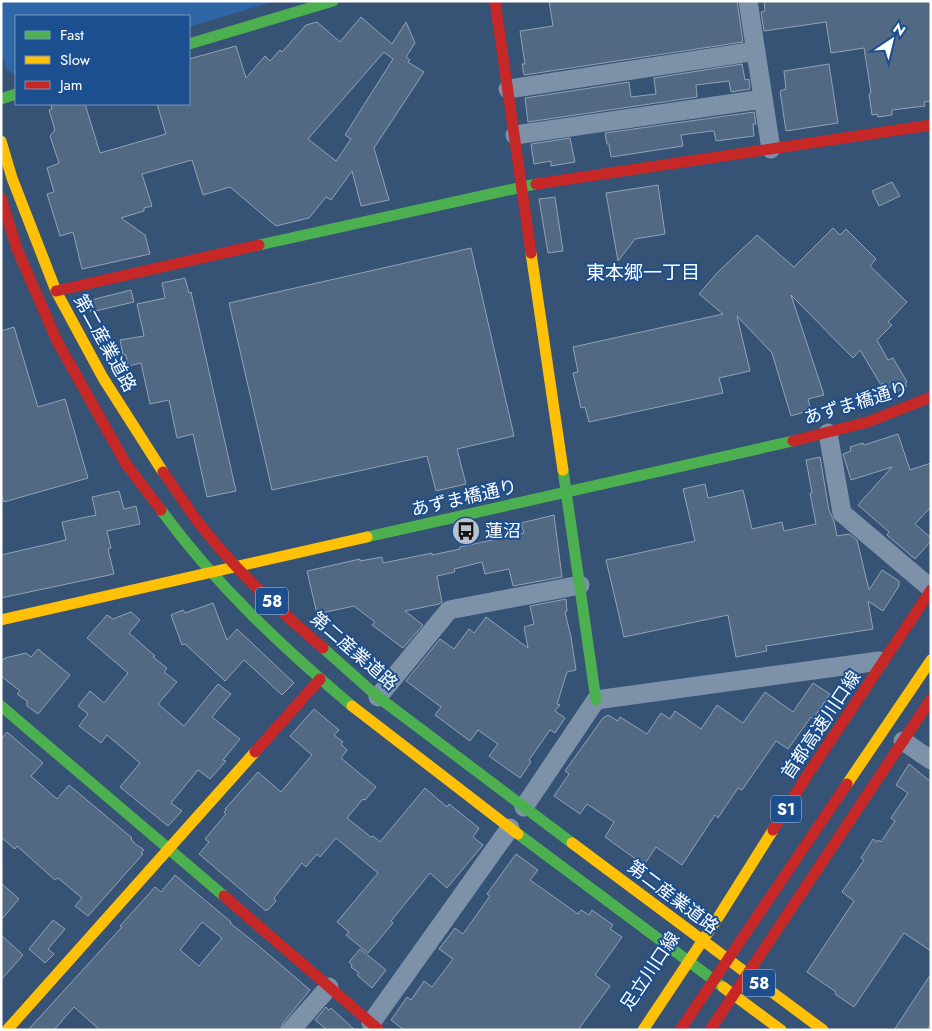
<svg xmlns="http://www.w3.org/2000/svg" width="932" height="1031" font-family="Jost,'Noto Sans JP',sans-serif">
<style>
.green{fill:#2f66a5}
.building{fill:#526984;stroke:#92a2b6;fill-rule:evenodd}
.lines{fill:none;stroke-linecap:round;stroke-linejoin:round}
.street{stroke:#7d92a8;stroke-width:19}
.fast{stroke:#4caf50;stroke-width:11}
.slow{stroke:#ffc107;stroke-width:11}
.jam{stroke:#c62828;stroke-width:11}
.labels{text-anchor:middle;stroke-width:4;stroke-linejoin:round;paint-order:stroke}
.shield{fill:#1b4f8f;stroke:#bbcadd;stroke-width:1}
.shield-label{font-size:16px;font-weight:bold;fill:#fff}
.street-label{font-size:18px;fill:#fff;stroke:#1b4f8f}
.poi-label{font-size:18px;fill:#fff;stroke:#1b4f8f;text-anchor:start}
.neighbourhood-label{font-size:19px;fill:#fff;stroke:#1b4f8f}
</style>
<rect width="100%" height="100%" fill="#365274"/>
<path class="green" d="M1,1H275L189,27V16H16V75L7,70L1,52Z"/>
<path class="building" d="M549,1H737L743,42L524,75L522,64H525L520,31L553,26Z
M764,1H931V101L924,102L925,106L892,110V115L878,117L877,114L872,115L869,94L871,93L864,48L831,53L826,22L764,31L761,12L765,11Z
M361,17L392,44L406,22L415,43L406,57L410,60L408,62L424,72L374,148L389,200L361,206L352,171L331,200L326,197L309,218L276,226L230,187L203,195L192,160L142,174L152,206L144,208V211L121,218L145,235L150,254L82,269L73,232L60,236L47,194L54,192L47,168L59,163L50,136L55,130L49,110L52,109L51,104H85L100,153L166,134L157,104H189V59L236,46L246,78L265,56L270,61L280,50L282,52L306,25L317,22L340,42ZM384,52L393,59L345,135L351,139L336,161L308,139Z
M742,64L745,80L749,79L750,89L731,92L729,81L696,85L697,97L528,122L525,98L629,82L631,97L656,94L654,78Z
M829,64L838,123L786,131L780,91L786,89L784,71Z
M754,112L756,124H753L754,136L716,141L714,131H712L681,135L683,146L611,157L609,144H607L605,133Z
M570,138L575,162L551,166V161L534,164L531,144Z
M892,182L900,196L879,206L872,191Z
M658,185L665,234L635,239L618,261L606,193Z
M555,197L563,251L548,253L539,199Z
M833,228L840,235L846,229L876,259L870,266L907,302L888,322L892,325L877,340L888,360L893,358L907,382L905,384L907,386L896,392L892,386L887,389L883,383L881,385L860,350L853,358L791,295L824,395L808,399L811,410L791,416L772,353L737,316L750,371L719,378L723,393L589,422L585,407L581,408L573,373L578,372L573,347L723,314L699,294L717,273L757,235L794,267Z
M471,248L514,436L457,449L466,484L436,491L427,456L272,490L229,303Z
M185,278L189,293L191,292L236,491L207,497L193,434L177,438L169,400L150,404L141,363L128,366L126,355H123L120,340L144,336L137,304L165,298L162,283Z
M131,290L134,302L91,312L87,301Z
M14,327L38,407L65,399L88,478L4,502L1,494V331Z
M898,434L910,470L931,463V507L915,524L931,538V541L915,559L887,535L889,532L858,505L892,467L851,480L843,454L851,451L850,447L863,443L864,445Z
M820,457L829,510L834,521L837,536L849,534L857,540L869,590L882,570L899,581V586L883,611L868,601L873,629L766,646L767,651L736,657L728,615L624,637L606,560L695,541L683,489L705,484L708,498L743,490L752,529L782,522L784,531L816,524L810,493H812L806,460Z
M119,491L124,509L136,506L140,524L107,531L111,548L108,549L114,574L1,598V555L66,540L62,522L96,515L92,497Z
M554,515L562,577L513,586L509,569L485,574L482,562L454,569L455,572L437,576L442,602L439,604L405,611L423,625L403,648L372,625L375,622L354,606L317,614L307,571L360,559V561L382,557L383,563L432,553V555L460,549V547L524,533L521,523Z
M566,599L567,611L565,612L571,637L576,670L567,672L557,704L560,705L555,711L565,718L555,733L550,730L529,760L531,762L520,778L489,756L498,744L478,730L470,741L435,715L441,707L406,681L440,639L454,649L469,629L474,633L486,617L528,648L524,627L534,624L530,606Z
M213,603L227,640L237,629L294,683L282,695L244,660L225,681L185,644L182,645L171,615L183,610L185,613Z
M131,612L140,620L129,633L155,656L153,657L167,668L164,672L177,682L158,704L184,726L218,684L231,694L212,717L240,739L223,760L226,761L210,779L198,770L171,803L182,811L168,826L120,787L140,763L107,735L101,743L79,726L88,714L78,706L90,691L104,703L128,673L87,638L107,615L113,619Z
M38,649L70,675L38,714L27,706V701L17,694L20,691L1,676V662L5,658L26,653L31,657Z
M813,683L830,694L813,719L811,717L788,749L776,741L742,790L738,788L718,818L715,815L682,865L656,847L644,865L605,837L614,822L587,804L580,814L554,796L569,774L565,771L603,718L608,715L618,721L620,717L647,734L661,713L670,719L675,711L701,729L717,705L743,723L765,692L793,712Z
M314,709L339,730L334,735L343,742L341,744L347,750L341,758L376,787L365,800L363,799L347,818L371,837L373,836L380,842L425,788L447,807L449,804L479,828L473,837L483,845L447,888L430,873L391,921L393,923L368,953L346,935L349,932L337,922L378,873L336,838L320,857L317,854L306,867L302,863L274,898L276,901L268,910L267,909L266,911L199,854L209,842L205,839L226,814L224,812L226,810L225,809L258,772L281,792L312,755L290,736Z
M7,732L43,763L31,776L57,799L69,785L132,838L131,839L134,843L144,850L141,853L143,854L88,916L75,906L82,898L58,878L55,880L17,846L15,849L1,837V739Z
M909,764L931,782V951L904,933L854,1007L835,994L836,992L807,972L854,901L842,892L864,860L861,858L873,839L877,842L878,840L881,842L895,821L891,818L908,793L896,785Z
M516,854L538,870L530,880L578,914L581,910L589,915L592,910L613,925L610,929L622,937L595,975L610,986L578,1030H404L391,1020L407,997L411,1000L424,981L432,987L453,959L439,949L455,928L463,934L490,896L487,894Z
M175,875L231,922L230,923L254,942L310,990L283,1023L280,1030H100L74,1007L54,1030H28L122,927L120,926L155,887L161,892ZM202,922L222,938L199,966L180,950Z
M1,883L19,899L1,920Z
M53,920L65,929L48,949L54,954L45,963L29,949Z
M1,935L23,955L1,980Z
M360,949L386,970L372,988L357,975L359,973L351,967L352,965L349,962Z
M931,974V1024L927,1030H894Z
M326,1007L329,1010L331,1008L355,1030H327L315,1020Z"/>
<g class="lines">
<path class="street" d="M748,1L771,149
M508,89L756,51
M515,135L763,99
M828,433L842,513L928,586
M378,697L449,610L580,585
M903,741L931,760
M524,807L596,700L879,661
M371,1023L510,828
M291,1030L329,987"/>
<path class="fast" d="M189,44L333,1
M1,99L16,94
M259,245L536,184
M563,470L596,700
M161,510C215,584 283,648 352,706
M367,537L793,441
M323,648L378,697L572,843
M1,706L224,896
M518,834L723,987"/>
<path class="slow" d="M1,141L12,178L56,291L103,378L163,472
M531,253L563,470
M1,620L367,537
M352,706L518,834
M847,784L931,660
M572,843L823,1030
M723,987L781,1030
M7,1030L255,752
M643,1030L719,916L773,830"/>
<path class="jam" d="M495,1L531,253
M536,184L931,125
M1,198L17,249L57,341L126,464L161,510
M56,291L259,245
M793,441L868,422L931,397
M163,472C175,488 186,506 198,522C234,569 279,610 323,648
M255,752L320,679
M773,830L806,777L931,590
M224,896L379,1030
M680,1030L847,784
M710,1030L931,699"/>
</g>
<defs>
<symbol id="bus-disc" viewBox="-11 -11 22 22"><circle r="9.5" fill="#b9c2ce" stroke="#1b4f8f"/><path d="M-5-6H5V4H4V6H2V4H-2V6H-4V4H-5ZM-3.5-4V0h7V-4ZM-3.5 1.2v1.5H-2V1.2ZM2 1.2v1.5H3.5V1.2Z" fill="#111"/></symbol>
</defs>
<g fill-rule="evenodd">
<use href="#bus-disc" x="450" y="515" width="32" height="32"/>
</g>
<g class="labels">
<g class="shield">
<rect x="256" y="587.5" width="32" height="27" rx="4"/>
<rect x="771" y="795.5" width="30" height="27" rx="4"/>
<rect x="743" y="969.5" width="32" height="27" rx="4"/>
</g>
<g class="shield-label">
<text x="272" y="607">58</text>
<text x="786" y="815">S1</text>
<text x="759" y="989">58</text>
</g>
<g class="street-label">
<text transform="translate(105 343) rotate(61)" y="6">第二産業道路</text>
<text transform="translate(856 403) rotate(-17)" y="6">あずま橋通り</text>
<text transform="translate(464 498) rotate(-13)" y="6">あずま橋通り</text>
<text transform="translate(354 651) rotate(41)" y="6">第二産業道路</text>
<text transform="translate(821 725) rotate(-56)" y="6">首都高速川口線</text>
<text transform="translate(673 897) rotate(37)" y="6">第二産業道路</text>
<text transform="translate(650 971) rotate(-56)" y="6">足立川口線</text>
</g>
<g class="poi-label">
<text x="485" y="537">蓮沼</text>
</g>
<g class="neighbourhood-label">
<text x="643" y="279">東本郷一丁目</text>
</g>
</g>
<rect width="932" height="1031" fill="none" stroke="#ffffff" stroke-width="5"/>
<rect x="15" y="15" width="175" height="90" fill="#1b4f8f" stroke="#7695bc"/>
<rect x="25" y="31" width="25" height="8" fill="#4caf50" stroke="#7695bc"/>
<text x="60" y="40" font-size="15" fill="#ffffff">Fast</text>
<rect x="25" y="56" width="25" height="8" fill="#ffc107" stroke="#7695bc"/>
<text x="60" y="65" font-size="15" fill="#ffffff">Slow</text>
<rect x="25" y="81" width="25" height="8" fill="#c62828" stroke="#7695bc"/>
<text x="60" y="90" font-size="15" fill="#ffffff">Jam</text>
<g transform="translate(892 40) rotate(35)" stroke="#1b4f8f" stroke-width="4" paint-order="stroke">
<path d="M0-4L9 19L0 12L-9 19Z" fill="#ffffff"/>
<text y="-8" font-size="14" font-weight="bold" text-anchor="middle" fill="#ffffff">N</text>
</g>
</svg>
